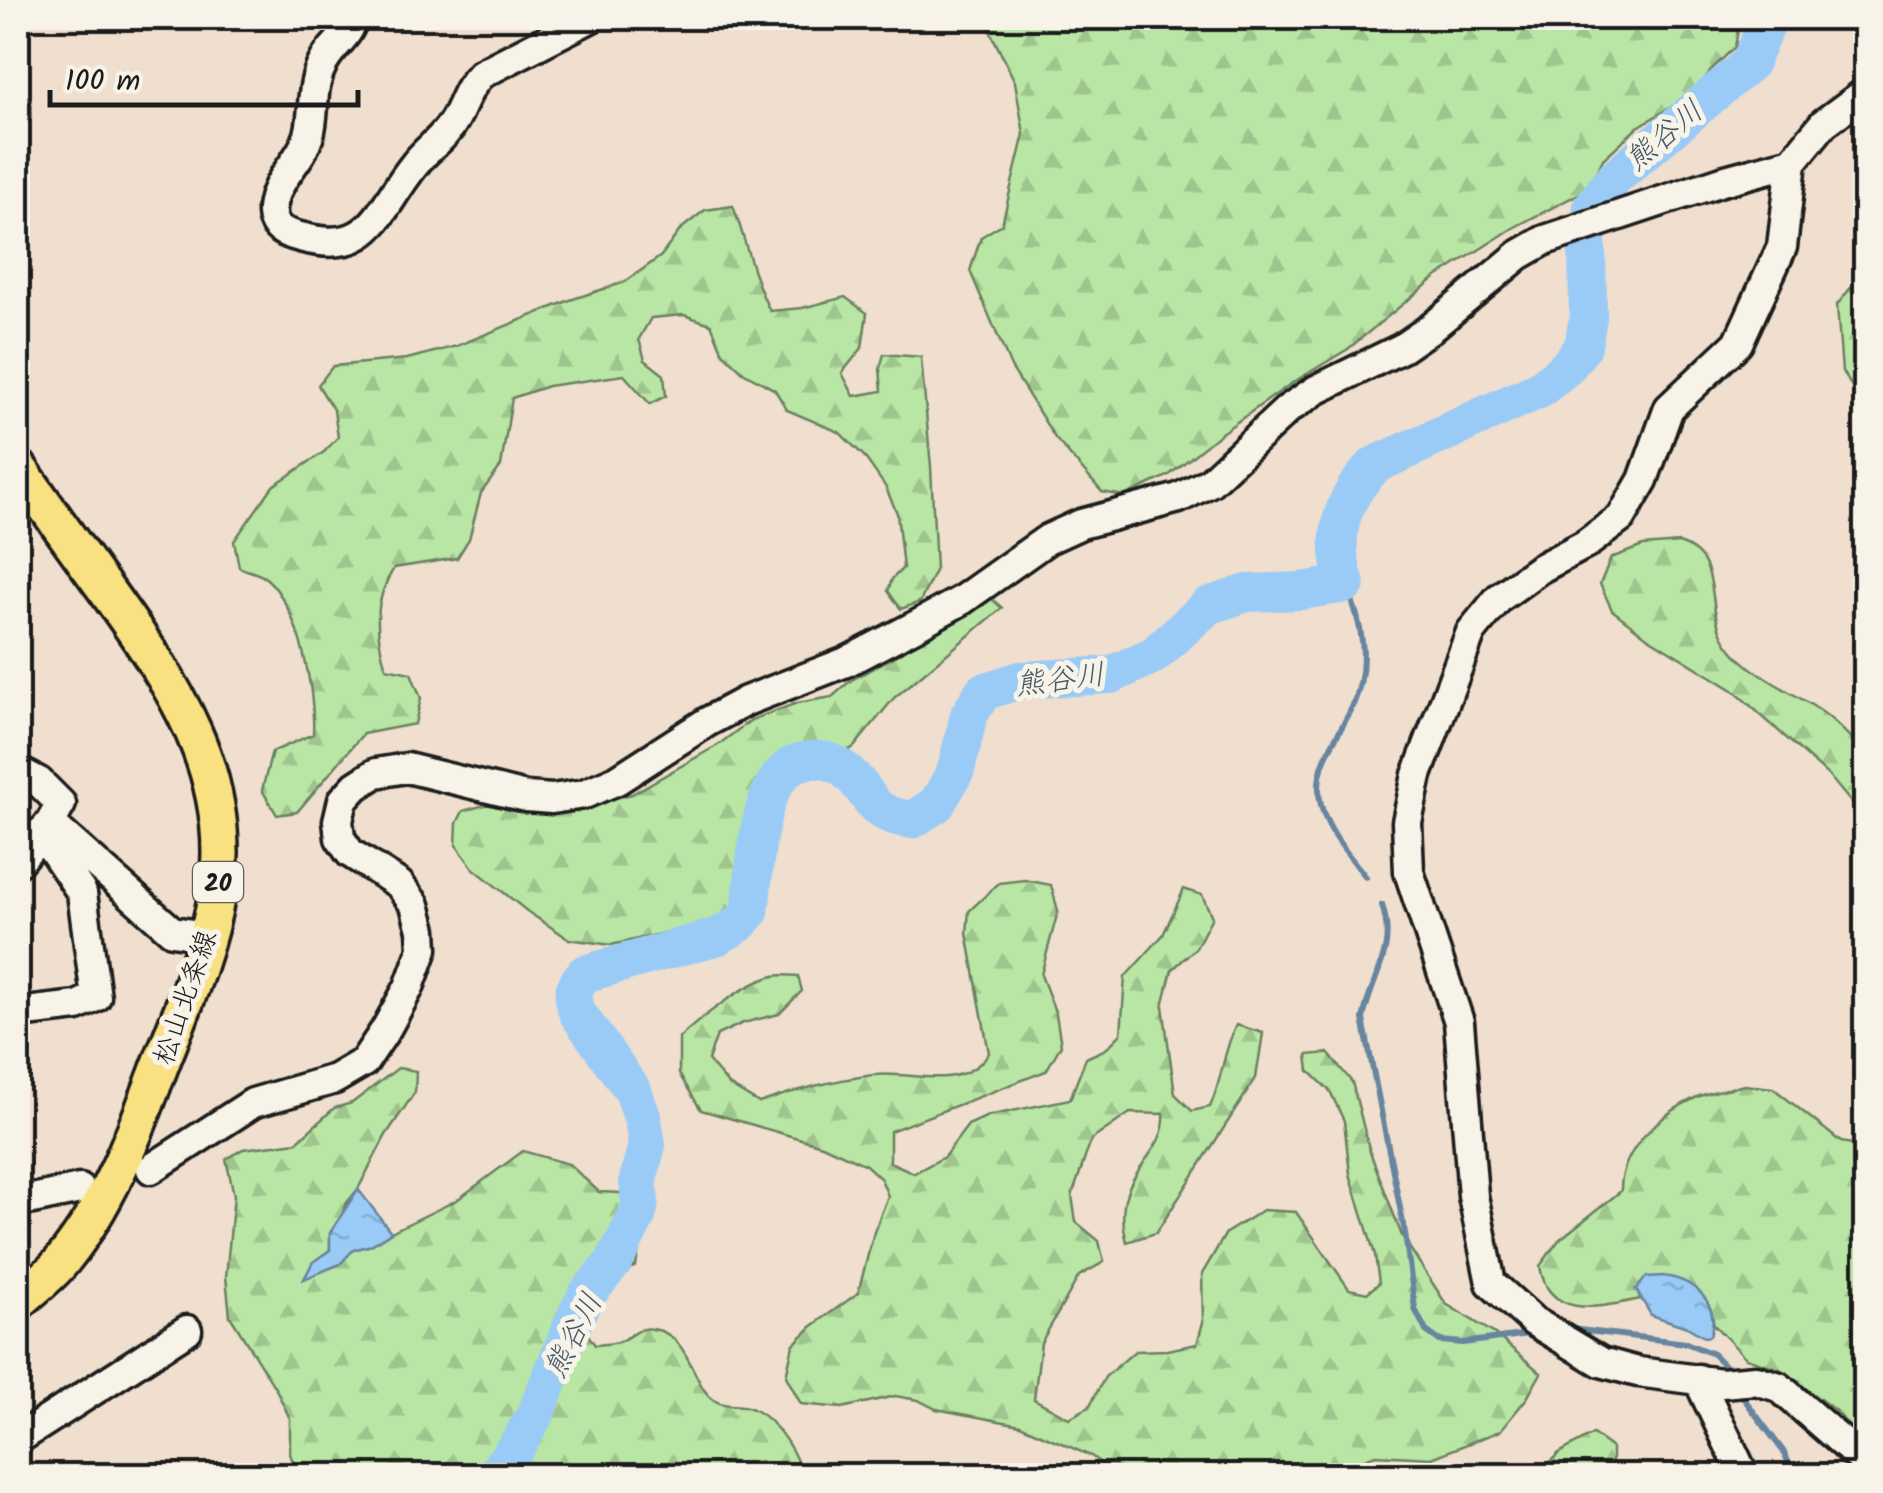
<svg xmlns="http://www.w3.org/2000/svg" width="1883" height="1493" font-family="Kalam,'Klee One',sans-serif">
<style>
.forest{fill:url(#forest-firs);stroke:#6a8160;stroke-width:2.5}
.water{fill:url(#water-ripples);stroke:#68859f;stroke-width:2.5}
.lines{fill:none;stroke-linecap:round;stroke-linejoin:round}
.stream{stroke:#68859f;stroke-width:6}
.river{stroke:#9acbf6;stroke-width:38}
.minor-casing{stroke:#1c1c1c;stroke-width:35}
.major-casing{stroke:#1c1c1c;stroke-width:42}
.minor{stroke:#f7f3e8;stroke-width:28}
.major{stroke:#f9e181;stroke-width:35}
.labels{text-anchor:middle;stroke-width:10;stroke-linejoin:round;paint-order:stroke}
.shield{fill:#f7f3e8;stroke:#5e5c59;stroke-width:2.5}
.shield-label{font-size:25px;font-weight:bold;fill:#1c1c1c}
.street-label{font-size:28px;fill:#1c1c1c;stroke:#f7f3e8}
.water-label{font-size:30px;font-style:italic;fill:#485968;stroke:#f7f3e8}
</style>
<defs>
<pattern id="forest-firs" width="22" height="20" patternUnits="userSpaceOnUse" patternTransform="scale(2.5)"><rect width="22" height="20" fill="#b9e6a4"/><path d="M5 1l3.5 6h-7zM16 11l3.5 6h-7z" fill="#9ec58d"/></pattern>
<pattern id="water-ripples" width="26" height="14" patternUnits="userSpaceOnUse" patternTransform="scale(2.5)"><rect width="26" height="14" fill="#9acbf6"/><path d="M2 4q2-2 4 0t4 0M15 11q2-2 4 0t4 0" fill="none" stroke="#84aed2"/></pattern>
</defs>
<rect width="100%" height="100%" fill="#f0dfce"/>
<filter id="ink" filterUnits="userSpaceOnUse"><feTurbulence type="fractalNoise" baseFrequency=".01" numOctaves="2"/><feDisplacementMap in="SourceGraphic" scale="20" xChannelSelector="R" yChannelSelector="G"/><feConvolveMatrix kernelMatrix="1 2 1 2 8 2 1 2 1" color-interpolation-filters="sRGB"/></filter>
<g filter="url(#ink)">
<path class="forest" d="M987,18H1740L1735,47L1714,67L1692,94L1638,127L1603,159L1588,189L1513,228L1435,278L1348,349L1292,383L1220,434L1168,476L1124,496L1102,492L1055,438L1011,367L970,271L981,237L1002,224L1024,134L1015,82L988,27Z
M733,206C746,241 753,278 770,311L802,308L845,297L867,313L862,348L842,373L854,396L882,391L880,368L884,354L921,357L931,467L936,569L920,602L901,609L888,591L892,579L903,568L897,513L885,486L864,456L839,432L787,410L775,390L743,372L723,353L711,324L684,315L651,318L639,339L645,360L664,375L666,396L650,404L624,375L548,386L512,398L501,466L481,493L469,539L457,558L394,568C373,601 375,632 386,668L411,673L421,698L415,724L363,734L297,812L277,815L262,790L272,752L313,734C315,692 300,609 267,579C260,573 247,571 239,567L234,541L273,486L324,452L338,437L334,411L318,385L333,366L407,359L457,346L570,300L625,282L661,256L681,229L705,210Z
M1865,270V405L1842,372L1837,305Z
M1679,543C1723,557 1706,603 1722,635C1741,674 1794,690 1826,715C1841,726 1853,741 1865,753V819L1830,777L1733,690L1647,637L1612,610L1600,584L1611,558L1643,546Z
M991,598L1002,608L894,698L854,747L810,772L784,794L759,842L743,900L718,921L611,945L569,939L528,912L473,868L456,845L457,823L463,811L488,804L531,812L577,807L632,794L718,745L751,720L797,703L832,697L850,681L899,654L972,605Z
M1025,880L1051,885L1058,911L1041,975L1056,1014L1061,1045L1046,1071L890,1131V1162L914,1173L944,1157L968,1125L988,1116L1070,1099L1086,1058L1106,1049L1121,1034L1125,977L1163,935L1184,889L1202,895L1212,917L1196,948L1172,970L1163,1006L1175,1094L1192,1111L1210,1107C1222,1080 1223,1052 1236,1025L1263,1033L1256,1078L1156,1233L1127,1242C1108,1172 1167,1159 1164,1114L1130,1113L1091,1140L1072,1196L1076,1222L1099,1241L1104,1262L1079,1276L1041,1343L1034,1399L1069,1418L1089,1407L1105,1377L1135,1351L1167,1350L1197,1344L1203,1322L1202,1274L1226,1233L1263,1210L1296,1212L1349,1289L1367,1293L1379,1283L1375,1255L1350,1174L1344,1121L1330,1091L1309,1071L1307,1055L1328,1053L1352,1082L1370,1152L1402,1236L1446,1304L1495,1334L1541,1373L1527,1398L1500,1431L1432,1458L1375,1455L1326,1475L1119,1476L1091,1456L1020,1425L936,1409L918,1400L895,1396L842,1408L801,1404L786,1376L793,1345L811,1327L858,1293L874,1232L888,1196L881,1179L866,1165L822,1145L701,1110L679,1074V1038C702,1017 744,983 774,976C781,974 791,976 798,976L802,991L779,1014L743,1023L717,1035L708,1060L729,1085L759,1103C795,1090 834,1080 873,1075C914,1070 960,1094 989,1053L967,933L969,911L999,883Z
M398,1068L416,1071L415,1092L386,1135L358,1189L345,1205L342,1216L330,1233V1250L313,1262L305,1278L340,1264L353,1250L371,1245L391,1232L457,1200L523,1151L569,1164L599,1192L622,1193L640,1200L642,1230L636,1266C600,1282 563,1305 595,1345C602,1344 611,1344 618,1342C631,1337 638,1326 653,1329C685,1334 690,1370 705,1391C720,1412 736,1401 753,1409C778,1422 794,1451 803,1475H298L290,1454V1419L277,1391L230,1316L226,1277L234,1195L226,1159L243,1149L297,1142L334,1108L352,1103Z
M1744,1085L1773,1088L1841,1142L1865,1146V1446L1837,1412L1780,1369L1746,1358L1714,1325L1711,1309L1636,1290L1641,1299C1601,1307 1548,1321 1540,1266L1559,1240L1621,1191C1620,1149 1662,1113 1697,1097C1711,1091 1729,1089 1744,1085Z
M1593,1434L1612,1448V1470L1609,1475H1536L1559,1453Z"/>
<path class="water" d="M358,1189L391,1232L371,1245L353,1250L340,1264L304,1279L313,1262L330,1250V1233Z
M1662,1276C1693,1279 1721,1302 1710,1336L1704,1337L1687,1327L1651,1315L1636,1290L1646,1277Z"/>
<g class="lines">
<path class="stream" d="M1346,584C1362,623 1371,664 1353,705C1339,738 1311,765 1321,805C1328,833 1349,855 1366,877
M1382,905C1397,952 1372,974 1363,1019L1405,1233L1415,1309L1426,1331L1440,1341L1463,1343L1536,1333
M1563,1328L1686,1343L1713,1354L1723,1364L1730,1376
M1739,1392L1783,1451L1794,1473L1810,1472L1811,1476"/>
<path class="river" d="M494,1476L518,1444L536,1413L576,1315L587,1294L614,1262L637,1216L640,1203L638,1180L647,1145L643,1120L633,1091L578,1014C571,996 572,989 584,974L719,936L739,924L750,912C756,873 753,761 812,760C825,759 837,763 847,772C876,796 864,813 912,820L937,804L956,770L969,715L983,692L1020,680L1111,675L1154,655L1208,606L1247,593L1301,591L1346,584C1330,537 1340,500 1375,465L1539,390L1567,367L1583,346L1588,318L1587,240L1592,207L1614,178L1749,64L1769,18"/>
<defs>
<path id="minor" d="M353,18C348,38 333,44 324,61C309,88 316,109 309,135C301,162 275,178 272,209C271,228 284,233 300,237C373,257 377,211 415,164C427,148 445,138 455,119C464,103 467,88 481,74L590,18
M1866,92L1824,123L1792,162L1782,247L1738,343L1669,408L1643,480L1621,518L1586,544L1539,569L1499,598L1471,632L1417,775L1407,822L1409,872L1459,1022L1473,1196L1491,1283L1533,1321L1601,1362L1638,1372L1721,1383L1756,1380L1779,1387L1866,1463
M18,771L39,782L61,804L50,823L18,862
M50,823L172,931L207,936
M18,1013L77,1006L96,997L82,893L41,832
M151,1169L253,1103L335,1079L364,1062L386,1029L409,987L423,949L422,930L415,905L399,884L350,853L340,838L338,821L343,800L356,786L376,773L407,768L526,797L552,799L584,794L617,780L707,722L746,701L846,662L917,625L962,600L1048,539L1081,524L1179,498L1210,482L1288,409L1316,390L1402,348L1431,328L1519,255L1545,240L1722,181L1792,162
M18,1202L80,1189
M1698,1379L1744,1476
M18,1439L187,1330"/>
<path id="major" d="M18,467C47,508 76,549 106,590C172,682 235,773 217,893C207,953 182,1010 160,1066C134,1135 109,1204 62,1261C50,1276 32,1289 18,1302"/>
</defs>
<use href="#minor" class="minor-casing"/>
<use href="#major" class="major-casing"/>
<use href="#minor" class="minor"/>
<use href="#major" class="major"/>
</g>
</g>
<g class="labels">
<rect class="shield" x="193" y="862" width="50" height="40" rx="8"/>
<g class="shield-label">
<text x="218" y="891">20</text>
</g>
<g class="street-label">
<text transform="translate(184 997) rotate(-71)" y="10">松山北条線</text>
</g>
<g class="water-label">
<text transform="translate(1664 135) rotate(-40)" y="10">熊谷川</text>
<text transform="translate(1060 679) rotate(-7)" y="10">熊谷川</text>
<text transform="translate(573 1335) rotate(-63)" y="10">熊谷川</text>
</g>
</g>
<rect width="1883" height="1493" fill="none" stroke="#f7f3e8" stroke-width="60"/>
<rect x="30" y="30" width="1823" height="1433" fill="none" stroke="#1c1c1c" stroke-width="4" filter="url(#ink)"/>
<path d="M50 90v15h308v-15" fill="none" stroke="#1c1c1c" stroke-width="5"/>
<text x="65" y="90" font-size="30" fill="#1c1c1c" stroke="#f7f3e8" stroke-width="8" paint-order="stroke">100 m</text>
</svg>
